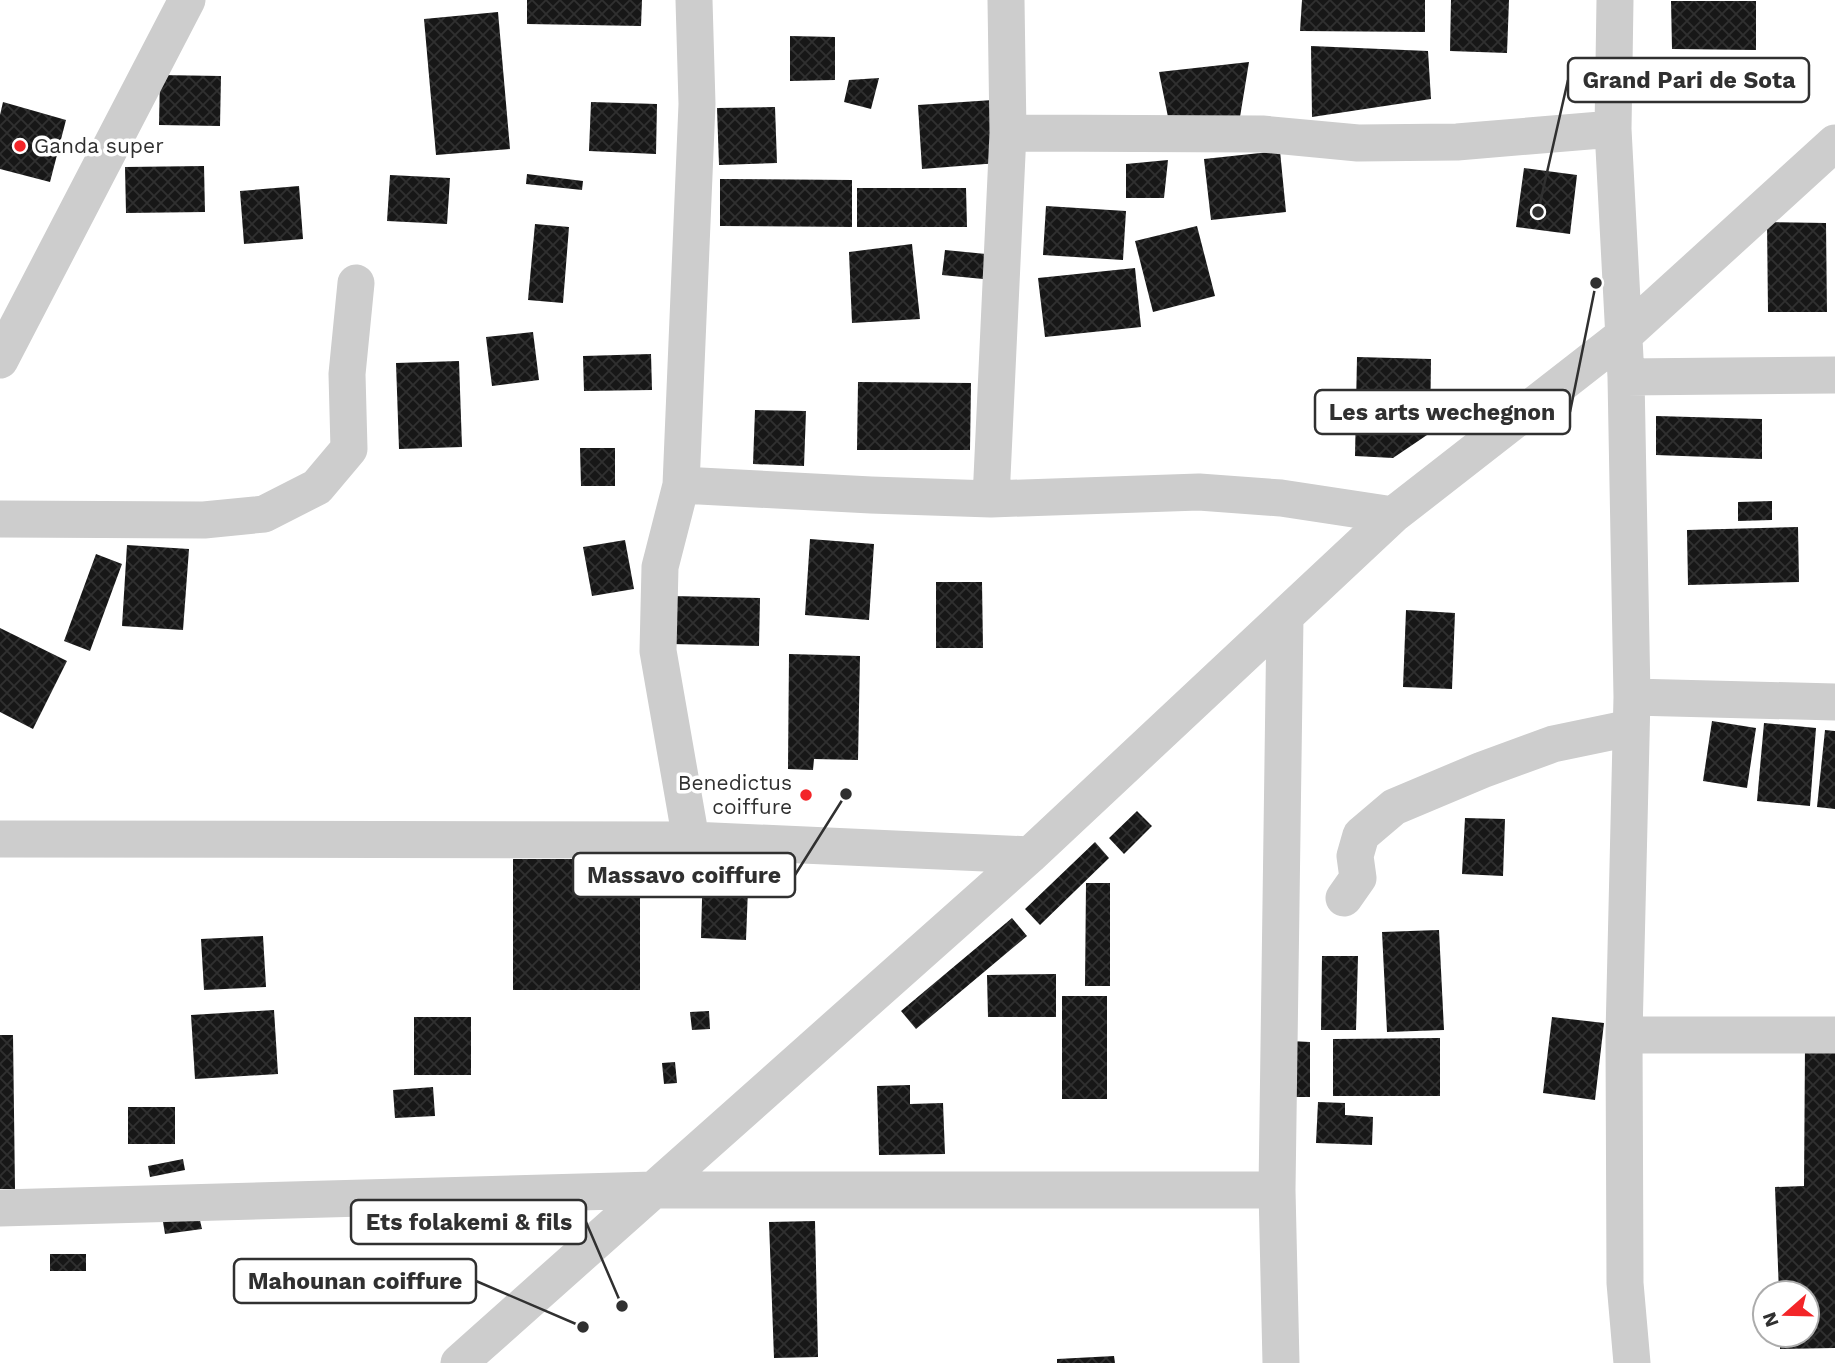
<svg xmlns="http://www.w3.org/2000/svg" width="1835" height="1363" font-family="'Work Sans',sans-serif">
<style>
.building{fill:url(#building-cross-hatch)}
.lines{fill:none;stroke-linecap:round;stroke-linejoin:round}
.street{stroke:#cdcdcd;stroke-width:37}
.poi-dot{fill:#f32528;stroke:#fff;stroke-width:2.5}
.labels{text-anchor:middle;stroke-width:7;stroke-linejoin:round;paint-order:stroke}
.poi-label{font-size:21px;fill:#303030;stroke:#fff;text-anchor:start}
.leader{fill:none;stroke:#303030;stroke-width:2.5}
.callout-dot{fill:#303030;stroke:#fff;stroke-width:2.5}
.callout{fill:#fff;stroke:#303030;stroke-width:2.5}
.callout-label{font-size:23px;text-anchor:middle;font-weight:bold;fill:#303030}
</style>
<defs>
<pattern id="building-cross-hatch" width="8" height="8" patternUnits="userSpaceOnUse" patternTransform="scale(1.75)"><rect width="8" height="8" fill="#171717"/><path d="M0 0l8 8M0 8l8-8" fill="none" stroke="#303030"/></pattern>
</defs>
<rect width="100%" height="100%" fill="#fff"/>
<path class="building" d="M527,0H642L641,26L527,24Z
M1302,0H1425V32L1300,31Z
M1451,0H1509L1507,53L1450,51Z
M1671,1H1756V50L1672,49Z
M498,12L510,149L436,155L424,19Z
M790,36L835,37V80L790,81Z
M1311,46L1428,51L1431,99L1312,117Z
M1249,62L1240,117L1170,127L1159,72Z
M160,75L221,76L220,126L159,125Z
M879,78L871,109L844,102L849,80Z
M993,100L998,163L922,169L918,105Z
M3,102L66,120L50,182L0,169V115Z
M591,102L657,104L656,154L589,151Z
M775,107L777,163L719,165L717,108Z
M1280,151L1286,212L1211,220L1204,159Z
M1168,160L1164,198H1126V164Z
M204,166L205,212L126,213L125,167Z
M1524,168L1577,175L1570,234L1516,227Z
M527,174L583,181L582,190L526,184Z
M390,175L450,178L447,224L387,221Z
M720,179L852,180V227L720,226Z
M299,186L303,239L244,244L240,191Z
M857,188H966L967,227H857Z
M1046,206L1126,211L1123,260L1043,255Z
M1767,222L1826,223L1827,312H1768Z
M535,224L569,227L563,303L528,300Z
M1197,226L1215,296L1153,312L1135,241Z
M912,244L920,319L852,323L849,252Z
M945,250L986,254L983,279L942,275Z
M1135,268L1141,327L1045,337L1038,278Z
M533,332L539,380L492,386L486,337Z
M651,354L652,390L584,391L583,356Z
M1357,357L1431,359L1430,433L1393,458L1355,456Z
M459,361L462,447L399,449L396,363Z
M858,382L971,383L970,450H857Z
M755,410L806,411L804,466L753,464Z
M1656,416L1762,419V459L1656,455Z
M580,448H615V486H581Z
M1772,501V520L1738,521V502Z
M1798,527L1799,582L1688,585L1687,530Z
M810,539L874,544L869,620L805,615Z
M625,540L634,589L592,596L583,547Z
M127,545L189,549L183,630L122,626Z
M96,554L122,564L90,651L64,641Z
M936,582H982L983,648H936Z
M672,596L760,598L759,646L671,644Z
M1406,610L1455,613L1452,689L1403,687Z
M0,628L67,661L33,729L0,712Z
M789,654L860,656L858,760L814,759L813,770L788,769Z
M1712,721L1756,728L1747,788L1703,781Z
M1764,723L1816,728L1810,806L1757,801Z
M1825,730L1835,731V809L1817,807Z
M1137,811L1152,826L1124,854L1109,838Z
M1465,818L1505,819L1503,876L1462,874Z
M1095,842L1109,858L1040,925L1025,909Z
M513,859H640V990H513Z
M703,861L749,863L746,940L701,938Z
M1086,883H1110V986H1085Z
M1012,918L1027,936L916,1029L901,1011Z
M1439,930L1444,1030L1387,1032L1382,932Z
M263,936L266,987L204,990L201,939Z
M1322,956H1358L1356,1030H1321Z
M1056,974V1017H988L987,975Z
M1062,996H1107V1099H1062Z
M274,1010L278,1074L195,1079L191,1015Z
M709,1011L710,1029L692,1030L690,1012Z
M414,1017H471V1075H414Z
M1552,1017L1604,1023L1595,1100L1543,1093Z
M0,1035H13L15,1189H0Z
M1440,1038V1096H1333V1039Z
M1290,1041L1310,1042V1097H1290Z
M1805,1045H1835V1348L1780,1349V1335H1807V1293H1779L1775,1187L1804,1186Z
M675,1062L677,1083L664,1084L662,1063Z
M910,1085V1104L943,1103L945,1154L879,1155L877,1086Z
M433,1087L435,1116L395,1118L393,1090Z
M1318,1102L1345,1103V1115L1373,1117L1372,1145L1316,1143Z
M128,1107H175V1144H128Z
M183,1159L185,1170L150,1177L148,1166Z
M199,1216L202,1229L165,1234L163,1222Z
M815,1221L818,1357L774,1358L769,1222Z
M50,1254H86V1271H50Z
M1114,1356L1115,1363H1057V1359Z"/>
<g class="lines">
<path class="street" d="M1006,0L1008,133L991,499L1199,492L1281,498L1393,515
M1613,129L1626,377L1632,697L1624,1035L1625,1283L1632,1363
M1008,133L1262,134L1358,143L1457,142L1613,129L1615,0
M0,360L187,0
M1626,377L1835,375
M681,485L871,495L991,499
M0,519L204,520L264,514L317,487L349,449L347,374L356,283
M1632,697L1835,702
M0,839L691,840L1030,855
M691,840L658,651L660,567L681,485L697,104L694,0
M1344,898L1358,878L1355,856L1361,835L1394,807L1482,770L1553,744L1630,728
M1624,1035H1835
M0,1208L654,1190H1277
M459,1363L1030,855L1393,515L1624,335L1835,143
M1281,1363L1277,1190L1285,617"/>
</g>
<g class="poi-dot">
<circle cx="20" cy="146" r="7"/>
<circle cx="806" cy="795" r="7"/>
</g>
<g class="labels">
<g class="poi-label">
<text x="34" y="153">Ganda super</text>
<text x="792" y="790" text-anchor="end">Benedictus<tspan x="792" dy="24">coiffure</tspan></text>
</g>
</g>
<path class="leader" d="M1538 212L1568 80M1596 283L1570 412M846 794L795 875M622 1306L586 1222M583 1327L476 1281"/>
<g class="callout-dot">
<circle cx="1538" cy="212" r="7"/>
<circle cx="1596" cy="283" r="7"/>
<circle cx="846" cy="794" r="7"/>
<circle cx="622" cy="1306" r="7"/>
<circle cx="583" cy="1327" r="7"/>
</g>
<g class="callout">
<rect x="1568" y="58" width="241" height="44" rx="7"/>
<rect x="1315" y="390" width="255" height="44" rx="7"/>
<rect x="573" y="853" width="222" height="44" rx="7"/>
<rect x="351" y="1200" width="235" height="44" rx="7"/>
<rect x="234" y="1259" width="242" height="44" rx="7"/>
</g>
<g class="callout-label">
<text x="1689" y="88">Grand Pari de Sota</text>
<text x="1442" y="420">Les arts wechegnon</text>
<text x="684" y="883">Massavo coiffure</text>
<text x="469" y="1230">Ets folakemi &amp; fils</text>
<text x="355" y="1289">Mahounan coiffure</text>
</g>
<g transform="translate(1786 1314) rotate(250)"><circle r="33" fill="#ffffff" stroke="#acacac" stroke-width="2"/>
<path d="M0-5L12 26L0 18L-12 26Z" fill="#f32528"/>
<text y="-10" font-size="19" font-weight="bold" text-anchor="middle" fill="#303030">N</text>
</g>
</svg>
